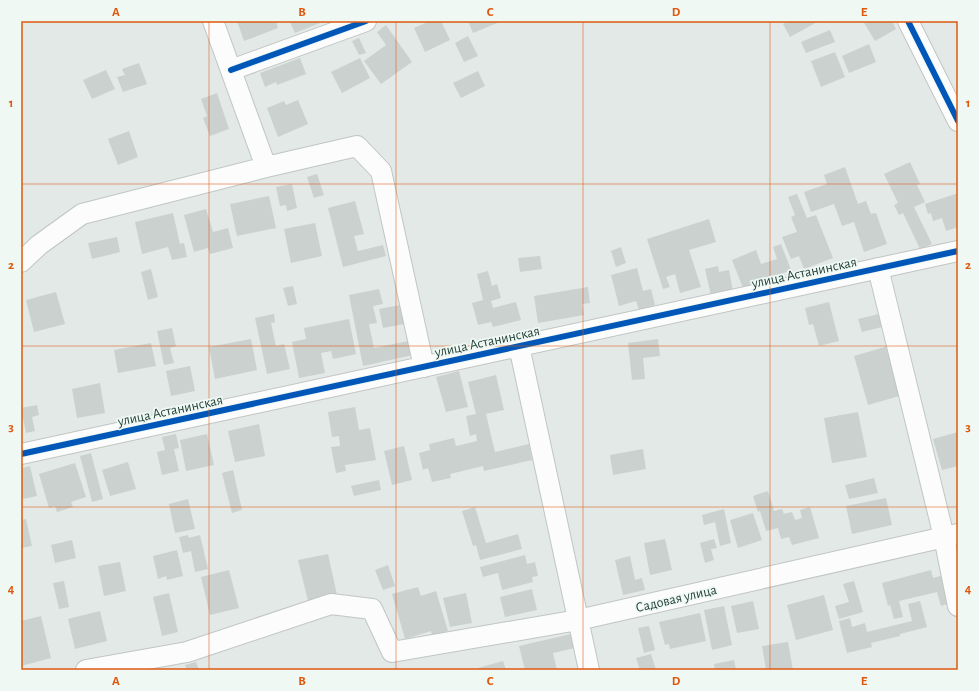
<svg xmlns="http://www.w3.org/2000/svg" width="979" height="691" font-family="'Alegreya Sans',sans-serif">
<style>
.building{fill:#cbd1cf}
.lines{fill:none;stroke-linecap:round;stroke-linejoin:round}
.minor-casing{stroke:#c0c6c3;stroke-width:22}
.minor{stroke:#fbfcfb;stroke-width:20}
.cycleway-casing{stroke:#f0f8f4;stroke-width:8}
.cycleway{stroke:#0057b8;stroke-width:6}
.grid{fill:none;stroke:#de580e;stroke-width:1;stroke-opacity:0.55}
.labels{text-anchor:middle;stroke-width:3.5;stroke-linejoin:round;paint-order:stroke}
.street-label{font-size:14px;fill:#1f3d35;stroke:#f0f8f4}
.neatline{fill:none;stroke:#de580e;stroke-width:1.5}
.grid-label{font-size:13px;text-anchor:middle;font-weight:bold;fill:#de580e}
</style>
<rect width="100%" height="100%" fill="#e3e9e6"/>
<path class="building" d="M237,21H276L278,28L244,41Z
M293,21H319L320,23L295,33L290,22Z
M430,21H441L450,40L425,52L414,28Z
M468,21H502L473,33Z
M788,21H819L790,37L783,24Z
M863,21H892L896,29L875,41Z
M386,25L412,62L381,84L364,61L386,45L377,32Z
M830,30L835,42L806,53L801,42Z
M468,36L478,56L464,62L455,43Z
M359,38L366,53L359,55L352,41Z
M869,44L876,62L849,73L842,56Z
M835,52L845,77L821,87L811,61Z
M300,58L306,74L277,85L276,82L265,87L260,73Z
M360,58L370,78L342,93L331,72Z
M139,63L147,84L123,92L117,77L125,75L122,69Z
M106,70L115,89L92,99L83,80Z
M478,71L485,86L461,98L453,83Z
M217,93L229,129L210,136L203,118L207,116L201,99Z
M298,100L308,124L278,137L267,108L284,101L286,105Z
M129,131L138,157L118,165L108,139Z
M910,162L920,184L917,185L925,202L914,207L932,244L920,249L903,213L899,215L894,205L898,203L884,174Z
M845,167L858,204L866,201L871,214L876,213L887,244L864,252L854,222L842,226L834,204L811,212L804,192L827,184L824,175Z
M317,174L324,195L314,198L307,177Z
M292,184L297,208L287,211L286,205L280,206L276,187Z
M958,193V227L946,231L942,218L933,221L931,213L928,214L925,204Z
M797,194L807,218L816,215L833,258L804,269L799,256L791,259L782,237L797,232L791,217L795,215L788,197Z
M269,196L276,228L237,236L230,204Z
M355,201L364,234L354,236L358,251L383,245L386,256L343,267L328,208Z
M206,209L213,232L228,228L233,248L210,254L208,248L194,252L184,215Z
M173,213L180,244L184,243L187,257L172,260L168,247L142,254L135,222Z
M709,219L716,242L689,250L701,287L680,293L675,274L666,277L670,287L663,289L647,239Z
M315,223L322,256L291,263L284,229Z
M117,237L120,252L92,259L88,243Z
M781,244L791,270L743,288L732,260L756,250L761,264L777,259L773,247Z
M621,247L626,263L616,267L611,251Z
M540,256L542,269L520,272L518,258Z
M718,266L719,272L729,270L733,291L711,296L705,269Z
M637,268L643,291L651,289L655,305L639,310L636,301L619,306L611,275Z
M151,269L158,297L148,300L141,272Z
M488,271L492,286L497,284L501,298L491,301L493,308L516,302L521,320L493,327L491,322L478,325L472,303L483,300L477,274Z
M293,286L297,304L288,306L283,288Z
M588,287L590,303L582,304L584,315L538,323L534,296Z
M379,289L383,304L373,306L377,323L369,324L374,348L409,341L413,355L363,366L349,295Z
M56,292L65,324L34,332L26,300Z
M829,302L839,341L819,346L813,324L809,325L805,308Z
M400,305L404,324L383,328L379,309Z
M274,314L275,322L271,323L276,346L284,344L290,369L267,374L255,318Z
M879,314L882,327L862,332L858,319Z
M349,319L356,354L333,359L331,351L321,353L325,373L299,378L292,342L306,339L304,328Z
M172,328L176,346L170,348L174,363L164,365L157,331Z
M251,339L257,370L215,379L209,347Z
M658,339L660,356L643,358L645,379L632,380L628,343Z
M151,343L156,366L118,373L114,350Z
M888,346L903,395L868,405L854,356Z
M190,366L195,391L171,396L166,371Z
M459,371L468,407L446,412L436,377Z
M496,375L504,410L486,414L495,452L529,444L532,460L484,471L483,466L450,474L451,478L432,482L428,468L423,470L419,453L430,450L429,444L454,438L456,446L477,441L476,434L470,436L466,416L476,414L468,382Z
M100,383L105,413L77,418L72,389Z
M37,405L39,415L32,417L35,431L26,433L21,408Z
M355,407L359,430L370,428L376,460L345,465L346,471L336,473L331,447L340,446L339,436L332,437L328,412Z
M858,412L867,457L832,463L824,418Z
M259,424L265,456L235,462L228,431Z
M958,432V466L942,470L933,439Z
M176,434L179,448L174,449L179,471L162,475L157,452L165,450L162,437Z
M207,434L214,465L186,471L180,440Z
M404,446L412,480L392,485L384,451Z
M643,449L646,469L613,475L610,455Z
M91,453L103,499L92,502L80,456Z
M128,462L136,489L110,496L102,470Z
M75,463L86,497L71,502L73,507L57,512L55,506L49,508L39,474Z
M30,466L37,496L23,499L21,491V468Z
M233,470L242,510L232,513L222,473Z
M874,478L878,493L849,499L845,485Z
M379,480L381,490L354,496L351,486Z
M768,491L774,511L782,509L784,514L792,512L795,520L802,518L800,510L810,507L819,538L792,545L789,537L781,539L778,528L766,531L760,511L758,512L753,496Z
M886,498L892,525L852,534L846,506Z
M188,499L195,529L175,533L169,504Z
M475,507L486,543L518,534L522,549L480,560L476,545L473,546L462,511Z
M724,509L731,543L720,546L715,522L704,525L702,515Z
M753,513L762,540L738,548L730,520Z
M26,519L32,546L21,548V520Z
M188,535L189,538L200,535L208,569L195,572L191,551L183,553L179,537Z
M665,539L672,570L650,575L644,543Z
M714,539L717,548L711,549L714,560L705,563L700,543Z
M72,540L76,558L55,563L51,545Z
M177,550L183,576L167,580L166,576L158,579L153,556Z
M328,554L337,595L308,601L298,560Z
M525,555L527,564L535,562L538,576L532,577L533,582L502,590L498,573L483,577L480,567Z
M630,556L635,580L642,578L645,590L623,595L615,560Z
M120,562L126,591L104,596L98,566Z
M388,565L395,586L383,590L375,570Z
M229,570L239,608L210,615L201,577Z
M931,570L933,578L944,575L951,603L941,606L937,592L899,601L903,617L894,619L890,605L888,606L882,583Z
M64,581L69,607L59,609L53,583Z
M854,581L863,612L839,619L835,606L849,602L843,584Z
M418,587L421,596L436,591L448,631L432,636L431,631L405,639L392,594Z
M532,589L537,610L505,617L500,597Z
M169,593L178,632L162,636L153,597Z
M466,593L472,623L450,627L443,598Z
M824,595L833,630L796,640L787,605Z
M753,601L759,629L737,633L731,606Z
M920,601L927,627L900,634V636L871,643L872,647L847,653L839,621L850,618L852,627L865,623L867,632L912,621L908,604Z
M724,606L732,645L712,650L704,610Z
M100,611L107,641L75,649L68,619Z
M700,613L706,641L670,649L669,644L665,645L659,622Z
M41,616L51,658L21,666V621Z
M649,626L655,650L644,653L638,628Z
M571,634L575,648L553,653L557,670H525L519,646Z
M788,642L793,670H766L762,646Z
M651,654L656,670H640L636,658Z
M734,660L736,670H715L714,664Z
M503,661L506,670H479L478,668Z
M196,662L199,670H187L185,665Z"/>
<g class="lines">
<defs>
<path id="minor" d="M213,21L266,167
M908,21L958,121
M231,70L366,21
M21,262L39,245L82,214L266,167L357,146L381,171L424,367
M878,268L944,537L958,606
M519,346L589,670
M21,454L958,251
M86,670L187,652L331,604L372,609L392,652L578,620L958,534"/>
</defs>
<use href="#minor" class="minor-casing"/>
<use href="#minor" class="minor"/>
<defs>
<path id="cycleway" d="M908,21L958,121
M231,70L366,21
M21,454L958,251"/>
</defs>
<use href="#cycleway" class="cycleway-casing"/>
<use href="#cycleway" class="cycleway"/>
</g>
<path class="grid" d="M209,21V670M396,21V670M583,21V670M770,21V670M21,184H958M21,346H958M21,507H958"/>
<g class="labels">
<g class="street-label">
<text transform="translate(804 272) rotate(-12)" y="5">улица Астанинская</text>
<text transform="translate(487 341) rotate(-12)" y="5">улица Астанинская</text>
<text transform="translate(170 410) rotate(-12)" y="5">улица Астанинская</text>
<text transform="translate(676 598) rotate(-13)" y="5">Садовая улица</text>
</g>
</g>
<rect width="979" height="691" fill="none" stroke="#f0f8f4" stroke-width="44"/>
<rect x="22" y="22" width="935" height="647" class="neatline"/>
<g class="grid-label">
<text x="116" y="16">A</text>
<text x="302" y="16">B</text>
<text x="490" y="16">C</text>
<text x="676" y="16">D</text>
<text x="864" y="16">E</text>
<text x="11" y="107">1</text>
<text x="968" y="107">1</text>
<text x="11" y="269">2</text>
<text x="968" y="269">2</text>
<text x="11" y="431">3</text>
<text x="968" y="431">3</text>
<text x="11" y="593">4</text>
<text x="968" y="593">4</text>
<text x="116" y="685">A</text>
<text x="302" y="685">B</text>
<text x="490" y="685">C</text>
<text x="676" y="685">D</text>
<text x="864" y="685">E</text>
</g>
</svg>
